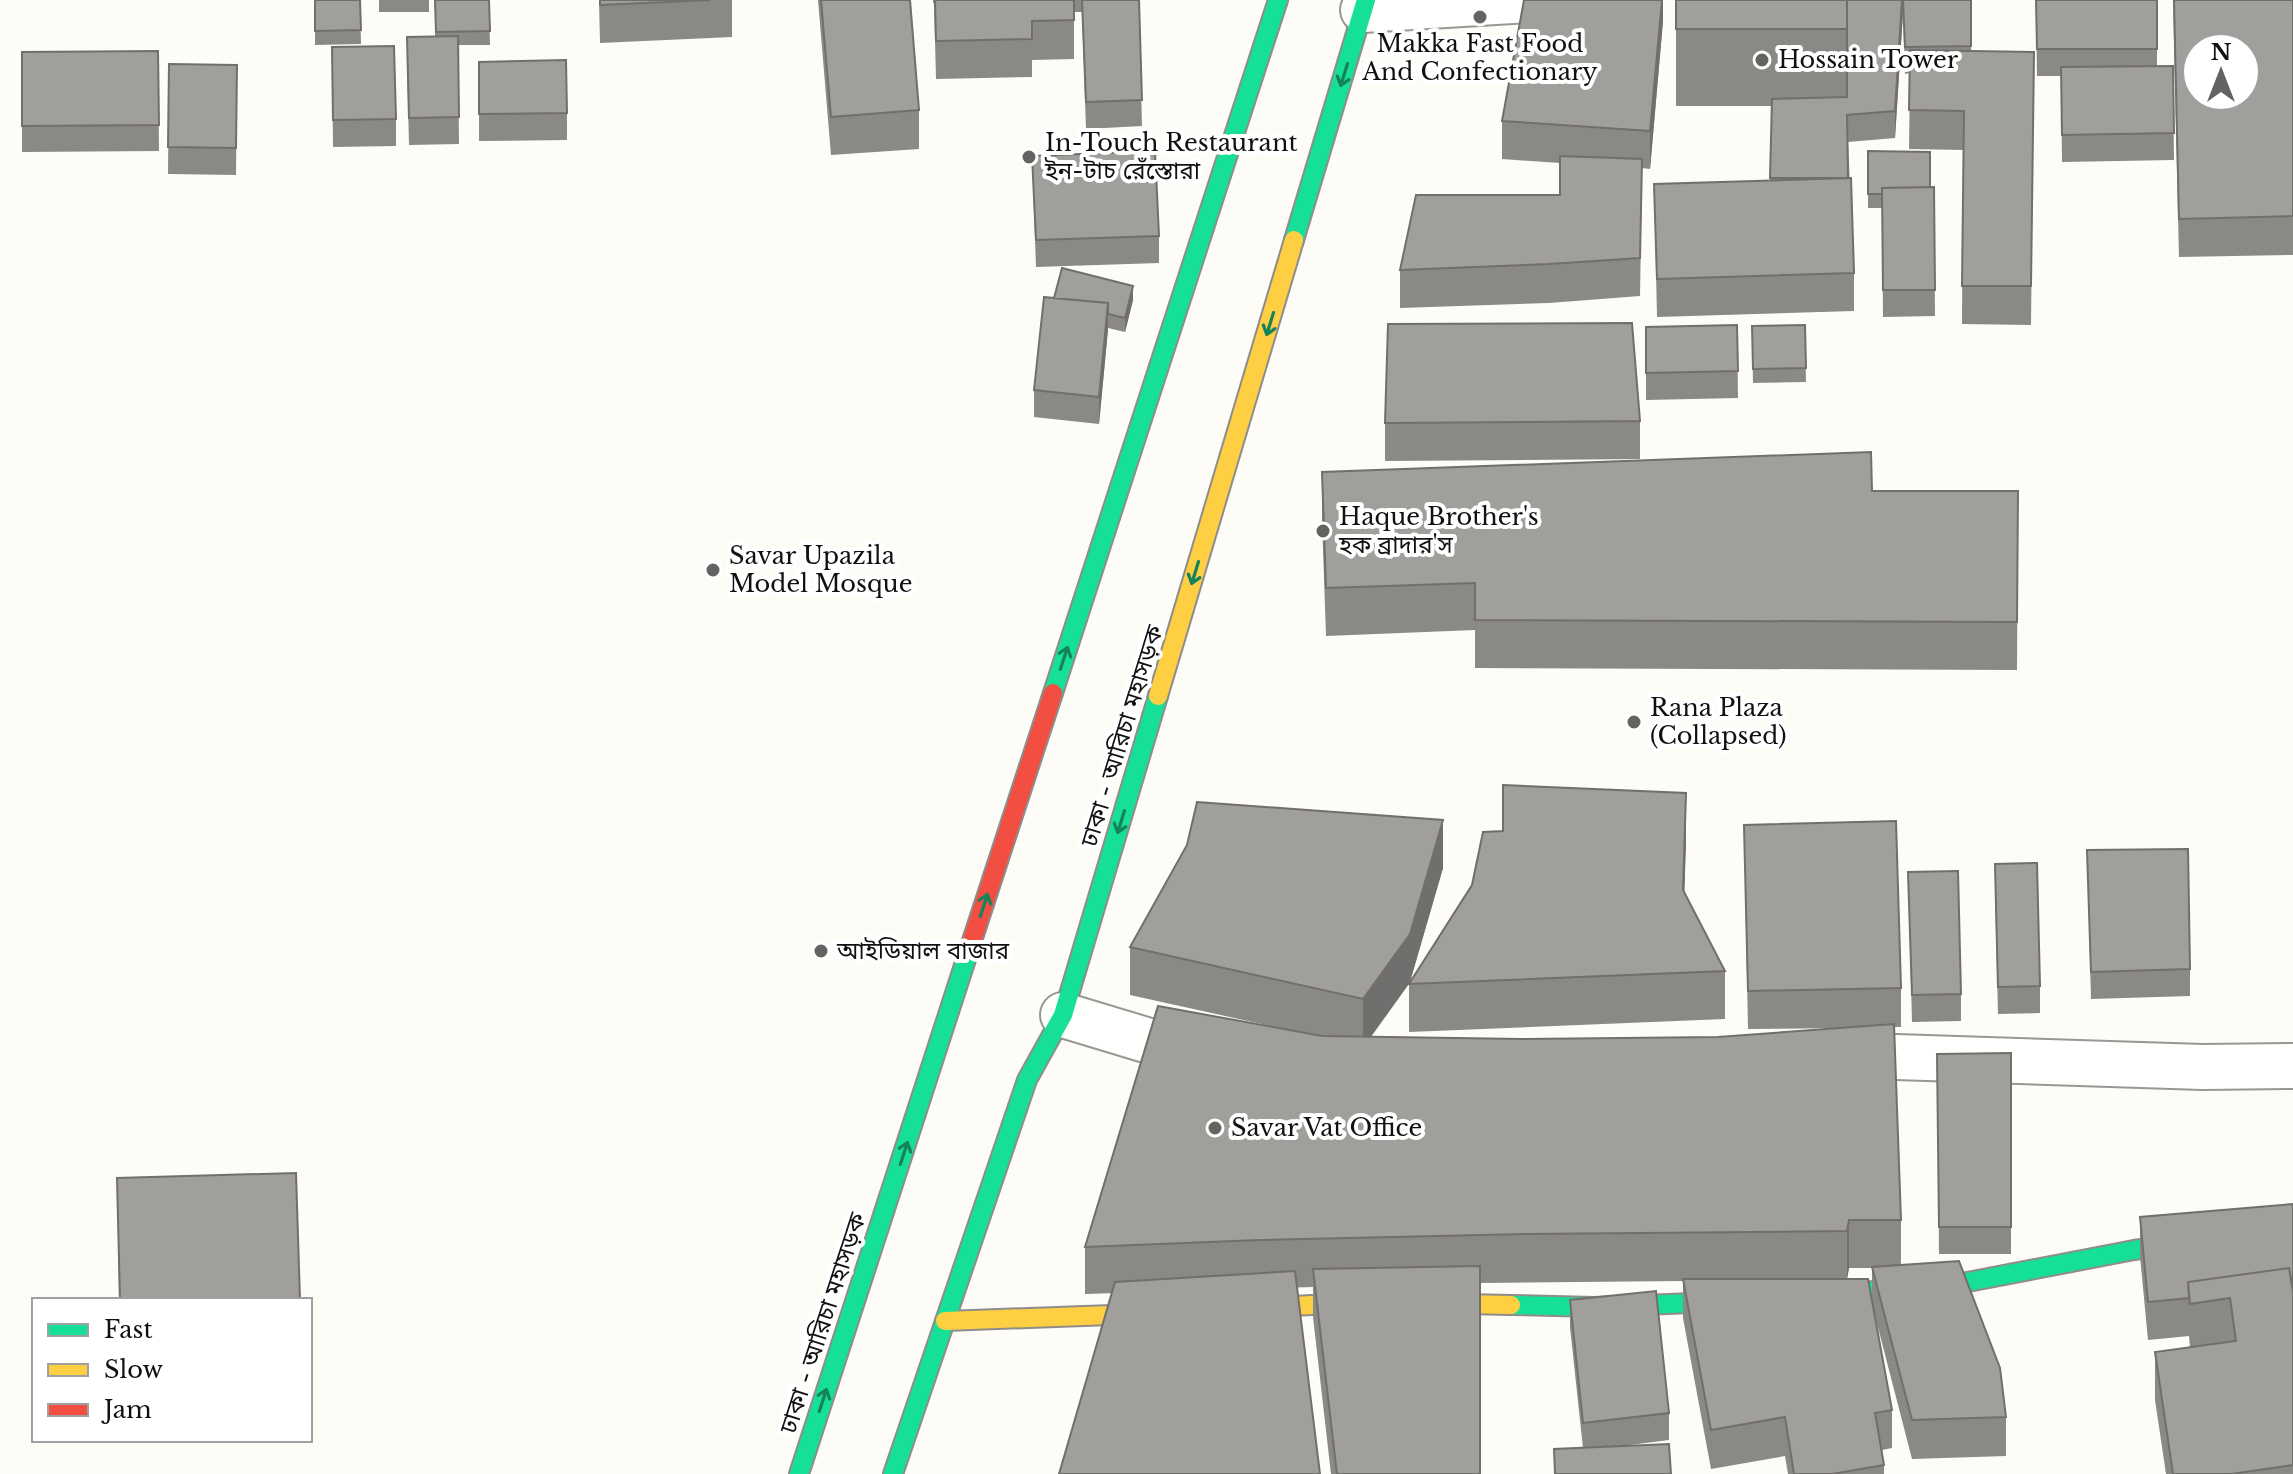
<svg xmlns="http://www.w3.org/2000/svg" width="2293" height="1474" font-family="'Libre Baskerville','Noto Sans Bengali',serif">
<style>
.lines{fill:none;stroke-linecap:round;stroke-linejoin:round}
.street-casing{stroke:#979795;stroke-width:48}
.fast-casing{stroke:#8e8d8b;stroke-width:22}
.slow-casing{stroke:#8e8d8b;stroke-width:22}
.jam-casing{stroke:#8e8d8b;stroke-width:22}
.street{stroke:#fffffe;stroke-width:44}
.fast{stroke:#16e098;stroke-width:18}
.slow{stroke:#ffcf43;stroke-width:18}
.jam{stroke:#f24e42;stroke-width:18}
.wall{fill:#8a8986;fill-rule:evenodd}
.shaded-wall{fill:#716f6d}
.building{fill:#a19f9c;stroke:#716f6d;stroke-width:2;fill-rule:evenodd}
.oneway{stroke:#14835b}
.poi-dot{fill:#646362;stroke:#fff;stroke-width:3}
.labels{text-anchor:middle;stroke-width:8;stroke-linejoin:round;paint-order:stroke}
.poi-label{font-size:24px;fill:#111;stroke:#fff;text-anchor:start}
.street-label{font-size:24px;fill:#111;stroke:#fff}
</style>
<rect width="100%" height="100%" fill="#fdfcf7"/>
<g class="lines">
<defs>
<path id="street" d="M1363,10L1528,0
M1063,1015L1179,1050L1204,1052
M1835,1055L2203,1067L2293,1066"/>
<path id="fast" d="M1294,240L1366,0
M1053,693L1278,0
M1810,1296L1952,1285L2134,1250L2293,1228
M1511,1305L1594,1307L1742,1301
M799,1474L970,947
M893,1474L1027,1080L1063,1015L1158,696"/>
<path id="slow" d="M1158,696L1294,240
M1239,1309L1368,1302L1511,1305
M945,1321L1166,1313"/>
<path id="jam" d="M970,947L1053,693"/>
</defs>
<use href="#street" class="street-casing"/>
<use href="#fast" class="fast-casing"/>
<use href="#slow" class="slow-casing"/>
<use href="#jam" class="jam-casing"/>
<use href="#street" class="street"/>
<use href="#fast" class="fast"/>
<use href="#slow" class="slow"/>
<use href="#jam" class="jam"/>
</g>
<path class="wall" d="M315,0H360L361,44L315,45Z
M379,0H429V12H379Z
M435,0H489L490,45H458L459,144L409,145L407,64L435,37Z
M599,0H732V37L600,43Z
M818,0H910L919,110V149L831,155Z
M933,0H1139L1142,126L1086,129L1082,12H1074V59L1032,60V77L936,79L934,3H933Z
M1663,0V21L1650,169L1642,168L1640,296L1549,303L1400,308V270L1560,195V163L1502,159V121Z
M1676,0H1971V51L2034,52L2031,325L1962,324L1963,150L1909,149L1910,73L1905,74L1903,12L1895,138L1848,142L1854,273V311L1657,317L1654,184L1770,181L1772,106H1676Z
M2036,0H2157V66H2173L2174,160L2062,162L2061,76H2037Z
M2173,0H2293V255L2179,257Z
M332,47L396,119V146L333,147Z
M158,51L159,151L22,152V52Z
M479,62L567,113V140L479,141Z
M169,64L237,65L236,175L168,174Z
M1868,151L1930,187H1934L1935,316L1883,317L1882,208H1868Z
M1032,156L1159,236V263L1036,267Z
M1054,298L1133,300L1125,332L1108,328L1099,424L1034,417V390Z
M1737,325L1738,398L1646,400V327Z
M1805,325L1806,382L1753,383L1752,326Z
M1640,421V459L1385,461V423Z
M1322,472L1872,491H2018L2017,670L1475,668V630L1326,636L1322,520Z
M1744,825L1901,988V1027H1894L1901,1220V1265L2006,1417V1456L1912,1459L1874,1312L1892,1410V1448L1882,1450L1884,1465V1474H1788L1785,1456L1711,1469L1683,1318V1281L1480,1283V1474H1331L1313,1317V1287L1085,1294V1247L1275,1027L1130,995V947L1187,845L1443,868L1410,981L1686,841L1684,892L1725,971V1019L1409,1032V984L1371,1037L1522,1039L1718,1037L1847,1028L1748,1029ZM1849,1268H1872V1303L1847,1279Z
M2087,850L2190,969V996L2091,999Z
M1908,872L1961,994V1021L1912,1022Z
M1995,891L2040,986V1013L1998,1014Z
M2011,1053V1254H1939L1937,1054Z
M117,1178L300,1300H119Z
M2293,1204V1474H2166L2155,1400V1352L2190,1348L2189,1336L2148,1340L2140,1256V1217Z
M1570,1300L1669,1413V1440L1614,1447L1671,1474H1554V1449L1583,1448L1570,1327Z"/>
<path class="shaded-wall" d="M1662,0H1663V21L1650,169V131Z
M1902,0L1903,12L1895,138V111Z
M1133,286V300L1125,332V318Z
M1108,303V330L1099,424V397Z
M1686,793V841L1683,938V890Z
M1443,820V868L1410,982L1363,1047V999Z
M1849,1220V1268L1847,1279V1231Z"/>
<path class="building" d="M315,0H360L361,30L315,31Z
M435,0H489L490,31L436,32Z
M600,0H710L600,5Z
M821,0H910L919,110L831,117Z
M935,0H1074V20L1032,21V39L936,41Z
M1082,0H1139L1142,100L1086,102Z
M1524,0H1662L1650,131L1502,121Z
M1676,0H1847V29H1676Z
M1847,0H1902L1895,111L1847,115L1848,178H1770L1772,99L1847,97Z
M1903,0H1971V46L1905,47Z
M2036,0H2157V49H2037Z
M2174,0H2293V216L2179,219ZM2197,48H2245V96H2197Z
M458,36L459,117L409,118L407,37Z
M394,46L396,119L333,120L332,47Z
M1910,50L2034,52L2031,286H1962L1964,111L1909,110Z
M158,51L159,125L22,126V52Z
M566,60L567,113L479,114V62Z
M169,64L237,65L236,148L168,147Z
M2173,66L2174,133L2062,135L2061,67Z
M1155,151L1159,236L1036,240L1032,156Z
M1868,151L1930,152V187L1882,188V194H1868Z
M1560,156L1642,159L1640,258L1549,264L1400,270L1416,195H1560Z
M1851,178L1854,273L1657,279L1654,184Z
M1934,187L1935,290H1883L1882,188Z
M1062,268L1133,286L1125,318L1108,314V303L1054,298Z
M1044,297L1108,303L1099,397L1034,390Z
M1632,323L1640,421L1385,423L1388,324Z
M1737,325L1738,371L1646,373V327Z
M1805,325L1806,368L1753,369L1752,326Z
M1871,452L1872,491H2018L2017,622L1475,620V583L1326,588L1322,472Z
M1503,785L1686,793L1683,890L1725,971L1409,984L1472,885L1483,832L1503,831Z
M1197,802L1443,820L1410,934L1363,999L1130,947L1187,845Z
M1896,821L1901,988L1748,991L1744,825Z
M2188,849L2190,969L2091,972L2087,850Z
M2037,863L2040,986L1998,987L1995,864Z
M1958,871L1961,994L1912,995L1908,872Z
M1158,1006L1322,1036L1522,1039L1718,1037L1894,1024L1901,1220H1849L1847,1231L1528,1234L1259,1240L1085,1247Z
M2011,1053V1227H1939L1937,1054Z
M296,1173L300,1300H120L117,1178Z
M2293,1204V1289L2289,1268L2188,1282L2189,1298L2148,1302L2140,1217Z
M1959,1261L2000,1368L2006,1417L1912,1420L1872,1267Z
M1480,1266V1474H1337L1313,1269Z
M2289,1268L2293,1292V1465L2231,1474H2173L2155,1352L2236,1341L2230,1298L2190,1304L2188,1282Z
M1295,1271L1320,1474H1059L1115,1282Z
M1683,1279H1868L1892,1410L1875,1413L1884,1465L1832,1474H1794L1785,1417L1711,1430Z
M1656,1291L1669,1413L1583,1423L1570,1300Z
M1669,1444L1671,1474H1555L1554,1449Z"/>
<defs><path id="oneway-shaft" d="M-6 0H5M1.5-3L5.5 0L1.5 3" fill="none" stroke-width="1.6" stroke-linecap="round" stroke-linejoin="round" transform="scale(2)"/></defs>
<g class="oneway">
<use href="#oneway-shaft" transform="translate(1344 75) rotate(107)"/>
<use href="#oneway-shaft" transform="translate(1270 324) rotate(107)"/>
<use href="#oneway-shaft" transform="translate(1195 573) rotate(107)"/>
<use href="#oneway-shaft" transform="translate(1064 658) rotate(-72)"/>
<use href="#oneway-shaft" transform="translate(1121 822) rotate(107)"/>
<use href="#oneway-shaft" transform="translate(984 905) rotate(-72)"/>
<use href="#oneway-shaft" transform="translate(904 1153) rotate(-72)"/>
<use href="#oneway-shaft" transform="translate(823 1400) rotate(-72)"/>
</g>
<g class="poi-dot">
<circle cx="1480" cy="17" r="8"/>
<circle cx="1762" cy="60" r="8"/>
<circle cx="1029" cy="157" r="8"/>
<circle cx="1323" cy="531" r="8"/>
<circle cx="713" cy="570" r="8"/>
<circle cx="1634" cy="722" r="8"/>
<circle cx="821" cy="951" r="8"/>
<circle cx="1215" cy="1128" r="8"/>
</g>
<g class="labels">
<g class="poi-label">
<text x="1480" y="52" text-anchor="middle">Makka Fast Food<tspan x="1480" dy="28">And Confectionary</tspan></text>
<text x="1778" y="68">Hossain Tower</text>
<text x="1045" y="151">In-Touch Restaurant<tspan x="1045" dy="28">ইন-টাচ রেঁস্তোরা</tspan></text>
<text x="1339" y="525">Haque Brother's<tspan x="1339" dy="28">হক ব্রাদার'স</tspan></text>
<text x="729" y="564">Savar Upazila<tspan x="729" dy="28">Model Mosque</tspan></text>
<text x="1650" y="716">Rana Plaza<tspan x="1650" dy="28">(Collapsed)</tspan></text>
<text x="837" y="959">আইডিয়াল বাজার</text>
<text x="1231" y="1136">Savar Vat Office</text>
</g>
<g class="street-label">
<text transform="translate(1122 736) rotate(-73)" y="8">ঢাকা - আরিচা মহাসড়ক</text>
<text transform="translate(823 1323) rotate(-72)" y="8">ঢাকা - আরিচা মহাসড়ক</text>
</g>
</g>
<rect x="32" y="1298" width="280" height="144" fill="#ffffff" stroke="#a0a0a0" stroke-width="2"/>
<rect x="48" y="1324" width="40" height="12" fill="#16e098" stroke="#a0a0a0" stroke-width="2"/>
<text x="104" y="1338" font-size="24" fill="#111111">Fast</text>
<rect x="48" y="1364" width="40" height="12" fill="#ffcf43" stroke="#a0a0a0" stroke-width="2"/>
<text x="104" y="1378" font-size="24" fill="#111111">Slow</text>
<rect x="48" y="1404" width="40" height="12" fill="#f24e42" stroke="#a0a0a0" stroke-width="2"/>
<text x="104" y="1418" font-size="24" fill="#111111">Jam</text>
<g transform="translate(2221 72)"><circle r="38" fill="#ffffff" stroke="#a0a0a0" stroke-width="2"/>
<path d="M0-6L14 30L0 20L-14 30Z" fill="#646362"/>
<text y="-12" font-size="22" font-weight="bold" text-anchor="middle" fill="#111111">N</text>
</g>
</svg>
